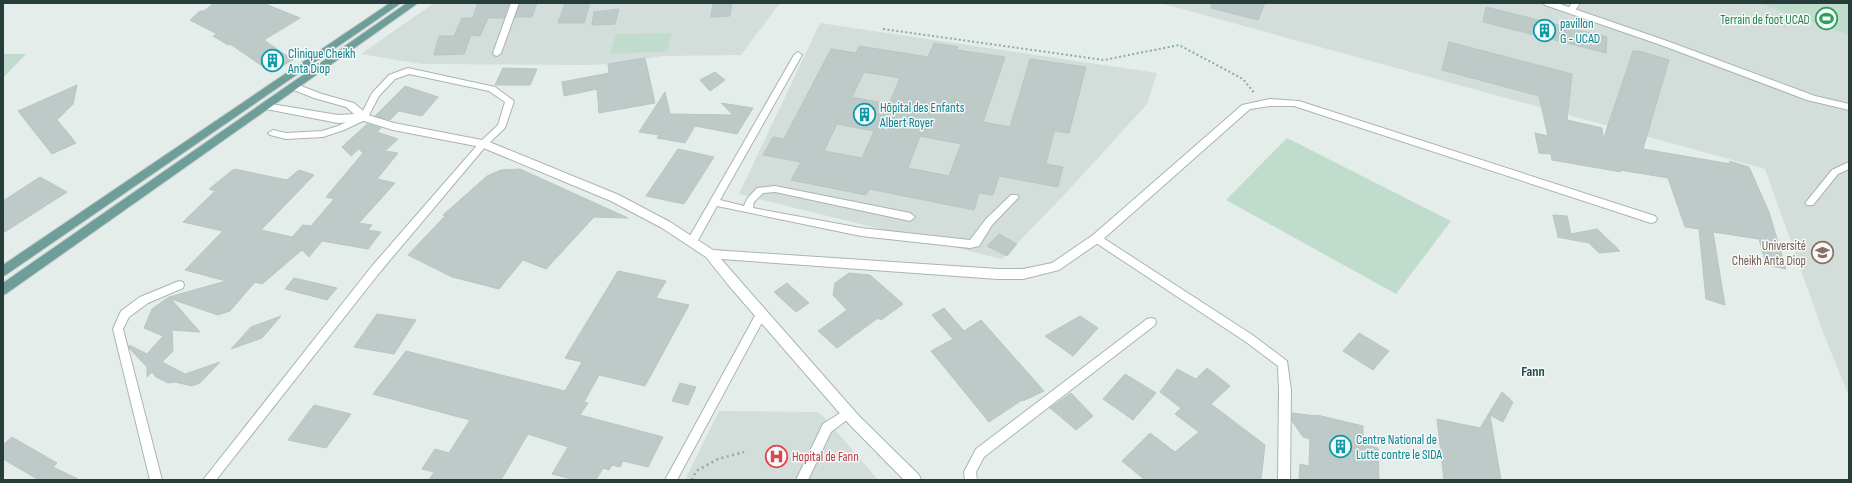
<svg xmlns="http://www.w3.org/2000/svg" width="1852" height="483" font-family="'Sofia Sans Condensed',sans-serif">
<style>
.built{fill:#d3ddda}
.green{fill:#c0dccc}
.building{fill:#bdcac7;stroke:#b8c6c3;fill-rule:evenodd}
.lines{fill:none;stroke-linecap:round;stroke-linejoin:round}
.service-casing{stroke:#a8b5b3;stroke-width:2}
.minor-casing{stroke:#a8b5b3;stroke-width:2}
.primary-casing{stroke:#c2c9c8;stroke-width:2}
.path-far1{stroke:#88ada8;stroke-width:2;stroke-dasharray:2 2.5;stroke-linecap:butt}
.path{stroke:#88ada8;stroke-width:2.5;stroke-dasharray:2 3.5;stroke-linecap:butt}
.service{fill:#fff;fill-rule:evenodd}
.minor{fill:#fff;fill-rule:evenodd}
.primary{fill:#6e9e9a;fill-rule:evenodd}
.labels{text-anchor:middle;stroke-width:3;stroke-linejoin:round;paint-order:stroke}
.leisure-label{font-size:13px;fill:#27864d;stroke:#f5f9f8;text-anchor:end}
.culture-label{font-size:13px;fill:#0d838f;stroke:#f5f9f8;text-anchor:start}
.education-label{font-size:13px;fill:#785e54;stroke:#f5f9f8;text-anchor:end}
.health-label{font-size:13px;fill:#be3a42;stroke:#f5f9f8;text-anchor:start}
.neighbourhood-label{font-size:14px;font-weight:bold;fill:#234e4b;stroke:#f5f9f8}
</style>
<rect width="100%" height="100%" fill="#e5edeb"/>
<path class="built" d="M434,3H780L741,55L663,56L608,64L587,65L422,64L361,54Z
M1160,3H1849V396L1824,335L1765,169Z
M820,23L1157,73L1147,104L1066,193L1002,259L739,194Z
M719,411L818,412L826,419L878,480H685Z"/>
<path class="green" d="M1758,3H1849V35Z
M671,33L667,52L610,53L616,34Z
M3,54H26L3,78Z
M1287,138L1451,221L1396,294L1226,200Z"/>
<path class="building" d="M214,3H263L300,18L264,40L293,60L271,72L230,44L228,45L213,36L217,34L190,20L200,11H204Z
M478,3H509L504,18H488L480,36L471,35L464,54L434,55L439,36H454L462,18H473Z
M520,3H537L532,17H515Z
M565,3H590L584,23H558Z
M713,3H732L730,16L711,17Z
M1212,3H1265L1258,20L1211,8Z
M1486,7L1607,37L1606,53L1483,22Z
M619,9L615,24L592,25L594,12Z
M1449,42L1572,74L1567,120L1602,128L1603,140L1633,51H1639L1669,60L1643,149L1731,164L1729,161L1749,167L1769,212L1786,269L1766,265L1759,239L1713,232L1725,305L1706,299L1699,229L1685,227L1668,178L1620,170L1621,172L1552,160L1551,154L1539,153L1535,133L1548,136L1539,96L1442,70Z
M934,43L958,47L957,50L1005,57L983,122L1010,127L1030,59L1086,67L1069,133L1054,131L1046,164L1063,167L1058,187L999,176L993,195L979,193L974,210L869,189L866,195L791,180L801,162L763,155L773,137L784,139L831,49L856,53L859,46L928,57ZM864,72L900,78L889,104L852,97ZM837,124L874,131L862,158L824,151ZM920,136L961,144L949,176L908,168Z
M645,58L655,103L599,113L597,89L564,96L562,82L609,73L608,64Z
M503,68L537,69L530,85H495Z
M715,72L725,80L710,91L700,80Z
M77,85L73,104L57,120L76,143L52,154L18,111Z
M405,86L438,97L422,116L399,111L390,120L375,116Z
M665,92L670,114L733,115L721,103L753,108L737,134L695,126L685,143L657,138L659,135L639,132Z
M367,124L381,128L377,132L398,139L385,151L398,153L377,179L395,183L359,223L372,225L368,230L381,232L368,249L322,241L309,257L302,250L262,284L255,282L230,311L218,315L171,299L200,332L172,330L173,351L162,362L185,374L220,362L200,383L192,386L175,382L168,383L156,377L152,372L147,377V367L129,348V345L147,354L163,336L144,328L152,309L169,297L226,281L185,270L223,231L183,222L215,191L209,189L234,169L287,180L299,170L314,175L261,230L292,237L303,225L311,226L334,199L326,197L363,153L359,149L351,156L342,147Z
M678,149L714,157L684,204L646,196Z
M520,169L628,218L594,217L546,269L523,260L499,289L452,277L408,255L445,216L443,215L487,176L501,170Z
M40,177L67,192L3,233V201Z
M1553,215L1567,216L1571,234L1597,229L1620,251L1599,253L1589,243L1557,237L1558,236Z
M999,234L1017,244L1007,256L987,246Z
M618,271L666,281L656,298L689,305L645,386L599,375L584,402L588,403L580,415L663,437L648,467L623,461L620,467L612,465L609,470L603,468L596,480H575L552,474L568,447L528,434L501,480H429L434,472L422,469L435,449L449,453L470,420L373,394L406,351L565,391L582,362L565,358Z
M849,273L870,275L903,304L881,320L878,318L837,348L818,331L847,310L833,295L835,283Z
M294,278L337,288L327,300L285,289Z
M787,283L809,303L796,312L774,292Z
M944,308L964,331L981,320L1044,391L1023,401L1022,400L989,422L931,351L953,339L932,315Z
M377,314L416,320L394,354L354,347Z
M281,316L262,338L231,349L251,327Z
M1080,316L1098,328L1073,356L1045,336Z
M1359,333L1389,351L1373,370L1343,351Z
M1207,368L1230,386L1211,404L1265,445L1261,480H1145L1122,461L1150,433L1175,452L1199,432L1175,414L1181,408L1160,392L1177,369L1196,379Z
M1125,374L1156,393L1133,420L1103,399Z
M680,383L696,387L688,405L672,401Z
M1502,392L1513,402L1503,422L1490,415L1501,480H1444L1437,419L1480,428Z
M1071,393L1093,416L1076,430L1050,408Z
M314,405L351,414L326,448L288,440Z
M1292,413L1317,416V415L1363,426V444L1378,448L1379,480H1299L1300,464L1309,466L1310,439L1303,437L1292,421Z
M12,437L57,463L53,467L80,480H39L3,459V445Z"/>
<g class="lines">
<defs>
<path id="service" d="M511,3H519L501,53L497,56L494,55L493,53Z
M1572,3H1580L1574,12H1568L1567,10Z
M798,52L802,55L720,200L744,206L747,199L757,188L775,186L910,213L915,217L910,221L775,192L763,193L754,202L753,208L861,228L970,240L986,219L1011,195H1017L1019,197L1017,199L992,225L979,246L970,248L861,236L717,206L696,244H688L687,241L794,55Z
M408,68L495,87L514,101L505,128L486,146L380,272L216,480H203L372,266L480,142L498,125L505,102L489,91L409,74L395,79L379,96L367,119L344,130L323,137L286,139L270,135L268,133L273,130L286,133L322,131L338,126L361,115L372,93L389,75Z
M1849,162V169L1838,174L1813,205H1807L1805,203L1807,201L1832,170Z
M1097,234L1254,336L1287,361L1291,390L1290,480H1278L1279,390L1278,366L1246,342L1093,241L1092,238Z
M179,281L183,282L184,285L183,288L148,303L129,317L123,329L162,480H150L113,329L121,311L140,297Z
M761,311L765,312L766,315L677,480H665L757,312Z
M1151,318L1155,319L1156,322L1155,325L984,457L976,472L977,480H965L964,472L976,449L1147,319Z
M848,408L852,410L854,413L852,416L831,432L808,480H796L823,424Z"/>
<path id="minor" d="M1543,3H1557L1667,41L1815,96L1849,104V110L1807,100L1661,45L1545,5Z
M293,83L322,94L354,103L368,115L394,123L487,141L619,195L670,222L713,250L998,269H1023L1052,263L1093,235L1242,105L1270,99L1299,101L1655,216L1657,219L1655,222L1651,223L1294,106H1270L1250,109L1101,241L1059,270L1023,279H998L721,259L859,416L919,475L921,480H904L849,424L730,287L706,257L662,228L611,201L481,147L393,130L364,121L338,123L261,108L260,106L261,104L265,103L338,115L354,114L346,107L314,98L289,88L288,86Z"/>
<path id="primary" d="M390,3H401L7,274L3,276V265Z
M407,3H418L7,293L3,295V283Z"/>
</defs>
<use href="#service" class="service-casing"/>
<use href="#minor" class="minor-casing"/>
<use href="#primary" class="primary-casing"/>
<path class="path-far1" d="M883,29L1104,60L1179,45L1243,79L1255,94"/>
<path class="path" d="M692,480L696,471L718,459L744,452"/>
<use href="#service" class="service"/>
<use href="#minor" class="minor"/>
<use href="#primary" class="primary"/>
</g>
<defs>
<symbol id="stadium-ring" viewBox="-11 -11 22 22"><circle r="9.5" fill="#f5f9f8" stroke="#2e9e5b" stroke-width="1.5"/><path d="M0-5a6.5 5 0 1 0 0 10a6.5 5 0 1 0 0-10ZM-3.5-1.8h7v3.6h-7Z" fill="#2e9e5b"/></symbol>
<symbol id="building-ring" viewBox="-11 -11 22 22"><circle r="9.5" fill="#f5f9f8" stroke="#0f9aa8" stroke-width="1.5"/><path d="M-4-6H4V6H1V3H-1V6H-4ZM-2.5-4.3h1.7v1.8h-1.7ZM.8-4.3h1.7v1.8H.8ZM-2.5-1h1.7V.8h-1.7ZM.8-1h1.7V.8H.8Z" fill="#0f9aa8"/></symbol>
<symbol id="university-ring" viewBox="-11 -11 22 22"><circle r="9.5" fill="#f5f9f8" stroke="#8d6e63" stroke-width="1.5"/><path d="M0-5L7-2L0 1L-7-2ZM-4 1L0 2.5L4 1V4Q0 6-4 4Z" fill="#8d6e63"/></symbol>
<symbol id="hospital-ring" viewBox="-11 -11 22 22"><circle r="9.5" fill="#f5f9f8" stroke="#e0444e" stroke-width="1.5"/><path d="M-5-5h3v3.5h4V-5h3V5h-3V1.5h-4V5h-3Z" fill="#e0444e"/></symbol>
</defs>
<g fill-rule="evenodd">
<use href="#stadium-ring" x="1814" y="6" width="25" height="25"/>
<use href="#building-ring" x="1532" y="18" width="25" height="25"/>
<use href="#building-ring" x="260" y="48" width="25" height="25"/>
<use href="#building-ring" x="852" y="102" width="25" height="25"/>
<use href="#university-ring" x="1810" y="240" width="25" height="25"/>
<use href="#building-ring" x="1328" y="434" width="25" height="25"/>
<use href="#hospital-ring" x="764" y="444" width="25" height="25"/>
</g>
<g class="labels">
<g class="leisure-label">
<text x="1810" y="24">Terrain de foot UCAD</text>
</g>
<g class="culture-label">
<text x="1560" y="28">pavillon<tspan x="1560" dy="15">G - UCAD</tspan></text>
<text x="288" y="58">Clinique Cheikh<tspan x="288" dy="15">Anta Diop</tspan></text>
<text x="880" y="112">Hôpital des Enfants<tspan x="880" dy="15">Albert Royer</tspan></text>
<text x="1356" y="444">Centre National de<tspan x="1356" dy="15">Lutte contre le SIDA</tspan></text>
</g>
<g class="education-label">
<text x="1806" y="250">Université<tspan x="1806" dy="15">Cheikh Anta Diop</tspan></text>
</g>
<g class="health-label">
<text x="792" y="461">Hopital de Fann</text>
</g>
<g class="neighbourhood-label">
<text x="1533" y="376">Fann</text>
</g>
</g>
<rect width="1852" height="483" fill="none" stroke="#263d3b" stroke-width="8"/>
</svg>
